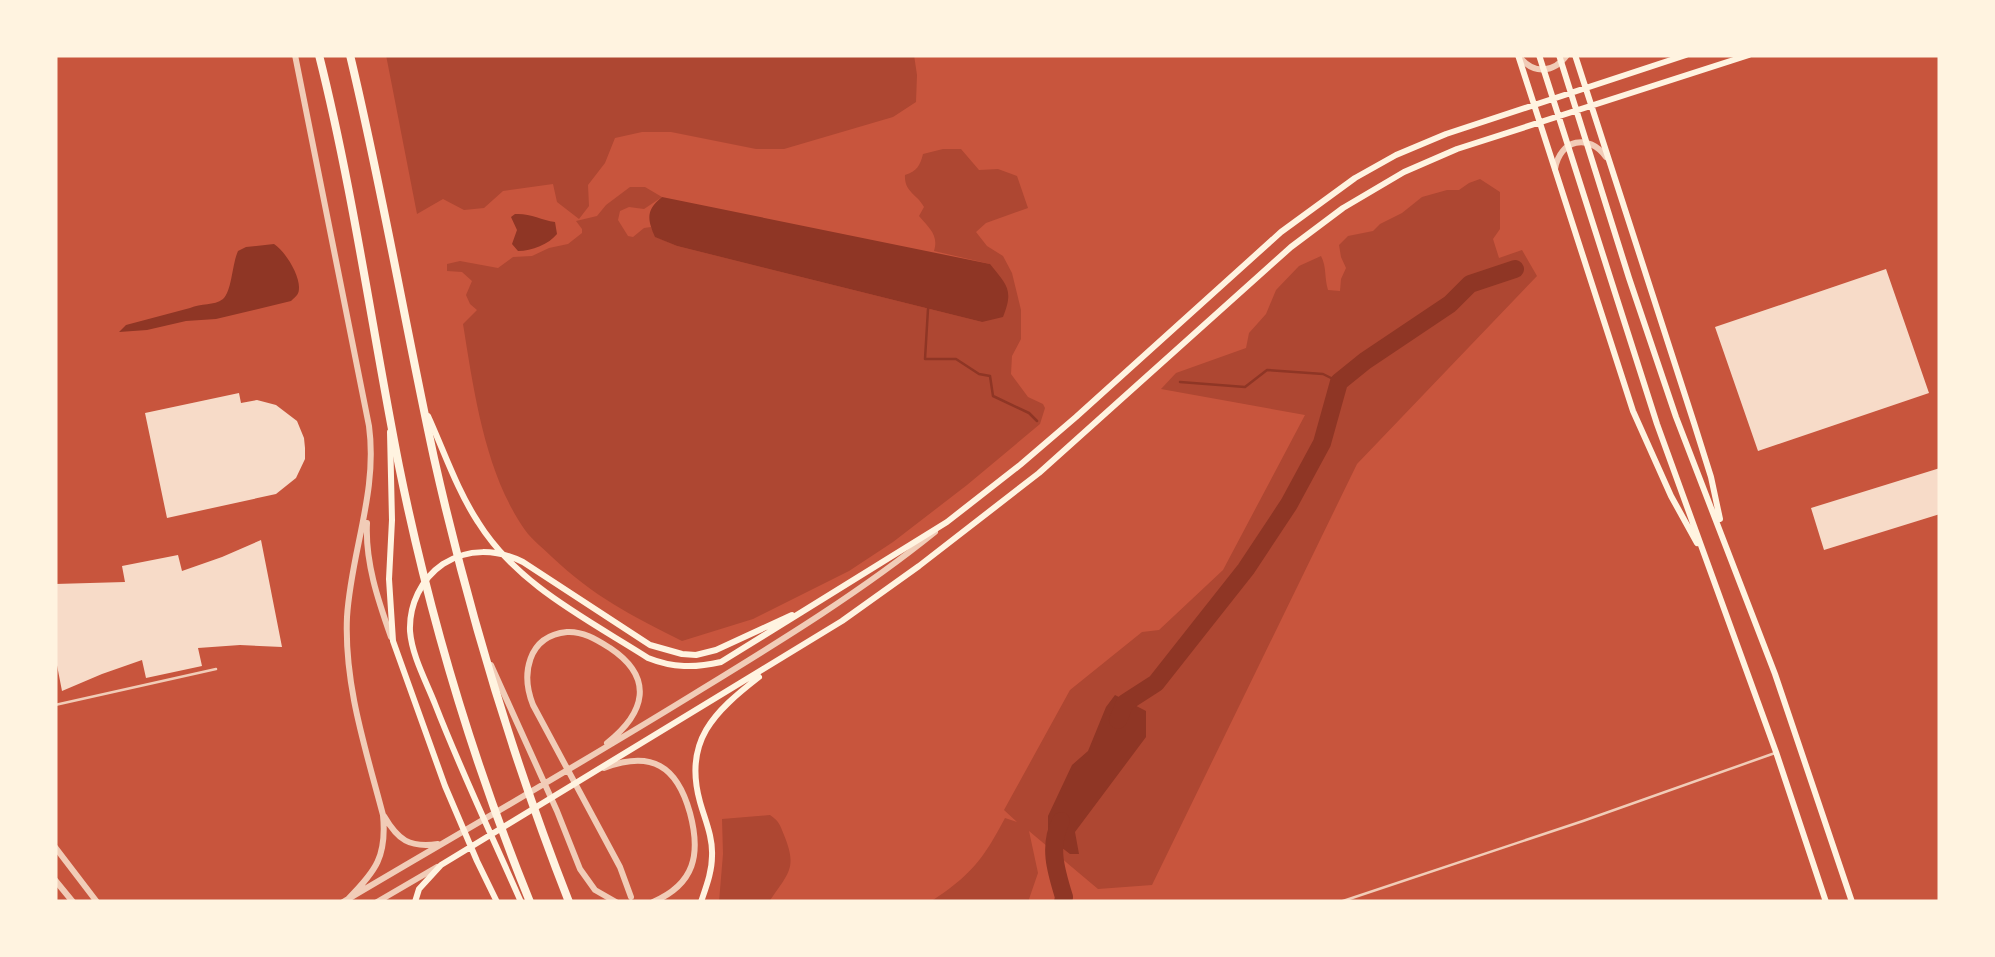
<svg xmlns="http://www.w3.org/2000/svg" width="1995" height="957" font-family="Arial,sans-serif">
<style>
.green{fill:#ae4732}
.water{fill:#8f3625}
.lines{fill:none;stroke-linecap:round;stroke-linejoin:round}
.stream{stroke:#8f3625;stroke-width:2.5}
.river{stroke:#8f3625;stroke-width:18}
.building{fill:#f7dbc8}
.service{stroke:#f1ccb7;stroke-width:2.5}
.tertiary{stroke:#f1ccb7;stroke-width:6}
.secondary{stroke:#fff3e0;stroke-width:6}
.trunk{stroke:#fff3e0;stroke-width:8}
</style>
<rect width="100%" height="100%" fill="#c8553d"/>
<path class="green" d="M386,55H914L917,75L916,102L893,117L784,149H756L671,132H642L615,138L605,163L588,185L589,206L579,219L557,202L553,184L503,191L484,208L464,210L443,199L417,214Z
M943,149H961L979,170L998,169L1017,176L1028,208L986,223L976,232L987,246L1003,256L1012,273L1021,310V339L1012,356L1011,374L1028,397L1043,404L1045,408L1040,424L967,485L893,542L849,571L753,619L682,641C632,616 593,596 552,557C544,549 532,540 525,530C485,473 474,392 463,324L477,310L470,304L466,295L472,281L462,272L447,271V264L460,261L498,268L513,257L532,256L549,248L568,244L582,233V229L576,221L597,216L606,205L630,187H645L662,197L644,209L629,207L620,211L618,220L628,236L633,237L644,228L651,227L656,237L677,246L982,322L990,264L934,251C939,235 929,228 919,216L924,207C917,194 904,192 905,175C917,171 920,166 923,154Z
M1480,179L1500,192V229L1493,239L1499,258L1522,250L1537,276L1357,464L1152,885L1098,889L1029,831L1038,873L1028,902H930C970,876 983,860 1005,818L1017,822L1004,810L1070,690L1142,632L1159,630L1223,570L1305,415L1161,389L1176,373L1246,348L1249,333L1266,314L1276,290L1299,266L1321,256C1327,268 1324,277 1328,290L1340,291L1341,279L1346,268L1341,257L1339,245L1348,236L1373,231L1380,224L1402,213L1422,197L1447,190H1459L1469,183Z
M770,815C779,821 780,825 784,835C798,869 788,873 769,902H719L723,854L722,819Z"/>
<path class="water" d="M662,197L990,264C1007,285 1014,290 1003,317L982,322L677,246L655,237C647,219 646,210 662,197Z
M515,214C530,213 541,220 555,222L557,234C549,244 532,251 518,251L512,244L517,230L511,217Z
M274,244C285,251 299,274 299,287C299,295 297,295 291,301L216,319L186,321L147,330L119,332L126,325L190,308C201,303 214,306 223,299C232,291 232,264 238,251L246,247Z
M1115,695L1146,711V737L1075,832L1079,854H1070L1048,837V816L1072,765L1088,751L1106,707Z"/>
<g class="lines">
<path class="stream" d="M928,309L925,359H956L979,374L990,376L993,396L1029,413L1037,421
M1180,382L1245,387L1267,370L1323,374L1339,382"/>
<path class="river" d="M1118,720L1125,703L1156,683L1197,631L1246,569L1289,504L1322,443L1339,382L1365,361L1450,304L1470,284L1515,269
M1061,821C1048,846 1056,871 1064,897L1063,902"/>
</g>
<path class="building" d="M1886,269L1929,393L1758,451L1715,327Z
M239,393L241,403L257,400L276,405L297,421L304,438L305,448V459L296,478L276,494L167,518L145,413Z
M1940,468V514L1824,550L1811,508Z
M261,540L282,647L240,645L198,648L202,666L146,678L142,660L102,674L62,691L55,655V584L125,582L122,566L178,555L182,571L222,557Z"/>
<g class="lines">
<path class="service" d="M55,705L216,669
M1340,902L1583,821L1775,753"/>
<path class="tertiary" d="M295,55L369,426C378,492 351,552 347,617C344,685 366,750 383,815C387,856 376,871 348,899
M1519,56C1533,75 1554,73 1567,55
M1555,169C1560,139 1589,133 1606,157
M367,523C365,562 378,600 391,637
M491,665L557,811L580,869L595,890L616,902
M607,743C645,713 655,678 610,648C597,640 583,631 567,632C527,636 521,675 533,705L620,867L631,897
M604,768C652,750 677,766 690,813C701,854 695,884 653,902
M384,816C398,840 409,848 438,844
M55,847L97,902
M55,880L73,902
M343,902C463,831 584,762 702,689C782,640 862,591 935,532
M377,902L437,867"/>
<path class="secondary" d="M1518,55L1633,411L1671,496L1697,543
M1539,55L1657,424L1776,752L1826,902
M1559,55L1629,278L1676,417L1775,674L1852,902
M1575,55L1694,423L1711,477L1720,519
M428,416C444,451 457,490 478,522C517,585 587,619 648,658C673,668 695,668 721,662L947,522L1020,465L1076,417L1281,232L1355,178L1396,155L1446,134L1686,55
M390,432L392,520L389,579L393,641L445,786L477,861L497,902
M415,902L419,889L441,865L842,621L919,566L1039,473L1291,247L1343,208L1404,172L1457,149L1749,55
M521,902C492,836 461,771 435,704C426,681 412,656 410,631C409,605 421,579 443,564C468,548 497,549 523,562L650,645L682,654L696,655L716,650L792,615
M701,902C706,887 712,872 712,856C713,837 705,820 700,802C683,741 714,712 759,677"/>
<path class="trunk" d="M319,55C353,190 372,329 399,466C429,614 473,762 530,902
M350,55C382,188 405,324 434,458C468,609 512,757 569,902"/>
</g>
<rect width="1995" height="957" fill="none" stroke="#fff3e0" stroke-width="115"/>
</svg>
